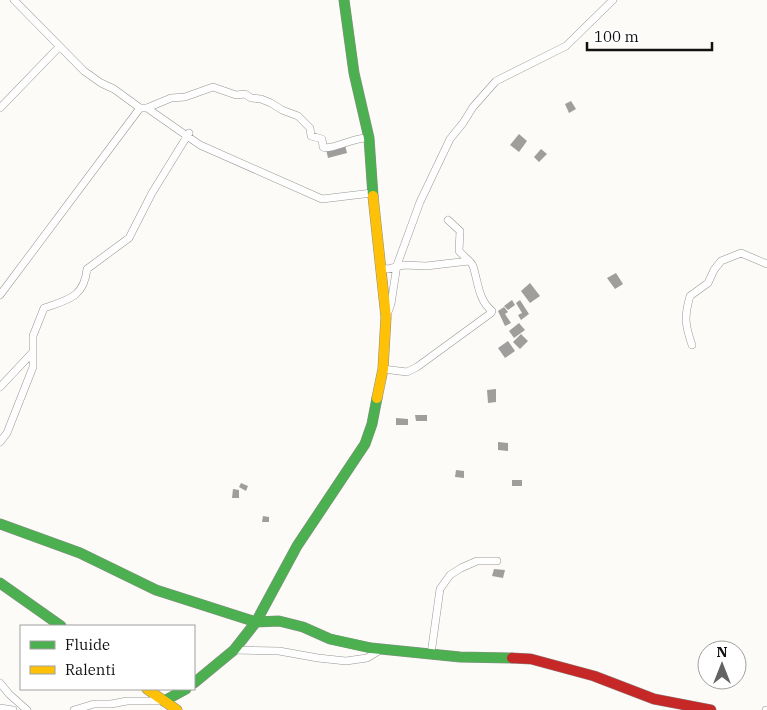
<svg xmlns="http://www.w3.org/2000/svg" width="767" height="710" font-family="'IBM Plex Serif',serif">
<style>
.building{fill:#a09e9c}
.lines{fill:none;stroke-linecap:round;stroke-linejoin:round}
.street-casing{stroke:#979695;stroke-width:8}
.fast-casing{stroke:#8d8d8b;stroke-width:11}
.slow-casing{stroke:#8d8d8b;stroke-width:11}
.jam-casing{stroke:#8d8d8b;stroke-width:11}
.street{stroke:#fffefe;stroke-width:7}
.fast{stroke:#4caf50;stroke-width:10}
.slow{stroke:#ffc107;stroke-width:10}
.jam{stroke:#c62828;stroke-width:10}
</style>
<rect width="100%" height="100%" fill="#fcfbf7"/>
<path class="building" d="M571,101L576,109L569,113L565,104Z
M519,134L527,141L519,152L510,145Z
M345,145L347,153L328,158L326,149Z
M541,149L547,154L539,162L534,157Z
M616,273L623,284L615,289L607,278Z
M530,283L540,296L530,303L521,291Z
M512,300L515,305L508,310L504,306Z
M520,300L529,314L521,320L518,315L522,313L516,303Z
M504,307L508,312L505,314L511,323L505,326L498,311Z
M519,323L525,330L514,338L509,331Z
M521,334L528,341L520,349L513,342Z
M508,341L515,351L505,358L498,348Z
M496,389V402L488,403L487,390Z
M415,415H427V421H416Z
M396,418L408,419V425H396Z
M498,442L508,443V451L498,450Z
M456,470L464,471V478L455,477Z
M512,480H522V486H512Z
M241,483L248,486L246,491L239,487Z
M233,489L239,490V498H232Z
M263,516L269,517V522H262Z
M494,569L505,570L503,578L492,576Z"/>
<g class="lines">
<defs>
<path id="street" d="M14,0L84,71L101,83L114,89L140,108H147L171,98L185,97L213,87L236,95L245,94L251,98L261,99L271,103L282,110L298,116L310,128L311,136L322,139L323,147L325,148C340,147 354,137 369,138
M0,108L59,47
M147,108L200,145L322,199L372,193
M380,268L388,269L404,265L426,266L469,261
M0,295L140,108
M387,315L391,304L397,265L420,202L450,139L463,123L473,107L496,81L566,46L613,0
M692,345C685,325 684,317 690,296L708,283L714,270L721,261L741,253L767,264
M383,369L407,372L417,367L491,313L492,311C478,300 478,281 473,266C471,261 463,256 459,251L460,231L448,220
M0,387L33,352
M0,442L7,433L33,367V336L44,308C67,300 84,298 87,269L129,238L152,193L189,133
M234,650L279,651L318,658L346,661L367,658L382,649
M431,654L440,589L450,575L461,568L477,561H497
M0,683L9,694L27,710
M0,708L13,710
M74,710L94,704H111L127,701H164
M766,710H767"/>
<path id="fast" d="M344,0L354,73L369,138L373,196
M0,524L80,553L156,590L256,622L279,621L303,627L330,639L371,648L460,657L512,658
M0,583L61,626
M194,683L234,650L256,622L297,546L365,444L372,424L377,398
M164,701L186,689"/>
<path id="slow" d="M373,196L386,317L383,369L377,398
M147,689L177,710"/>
<path id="jam" d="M512,658L531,659L594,676L654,699L711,710"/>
</defs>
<use href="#street" class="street-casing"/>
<use href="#fast" class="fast-casing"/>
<use href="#slow" class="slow-casing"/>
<use href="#jam" class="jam-casing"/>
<use href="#street" class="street"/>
<use href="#fast" class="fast"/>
<use href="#slow" class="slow"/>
<use href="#jam" class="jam"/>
</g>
<rect x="20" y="625" width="175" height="65" fill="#ffffff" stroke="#a0a0a0"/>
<rect x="30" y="641" width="25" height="8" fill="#4caf50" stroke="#a0a0a0"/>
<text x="65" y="650" font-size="15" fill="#111111">Fluide</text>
<rect x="30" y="666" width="25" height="8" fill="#ffc107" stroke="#a0a0a0"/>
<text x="65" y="675" font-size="15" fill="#111111">Ralenti</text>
<g transform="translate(722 665)"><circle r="24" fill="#ffffff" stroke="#a0a0a0"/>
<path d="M0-4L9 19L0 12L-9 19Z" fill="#636362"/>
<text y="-8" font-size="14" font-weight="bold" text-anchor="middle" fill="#111111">N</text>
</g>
<path d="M587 42v8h125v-8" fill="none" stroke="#111111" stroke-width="2.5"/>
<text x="594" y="42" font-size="15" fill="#111111" stroke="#ffffff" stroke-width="4" paint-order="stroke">100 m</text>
</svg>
